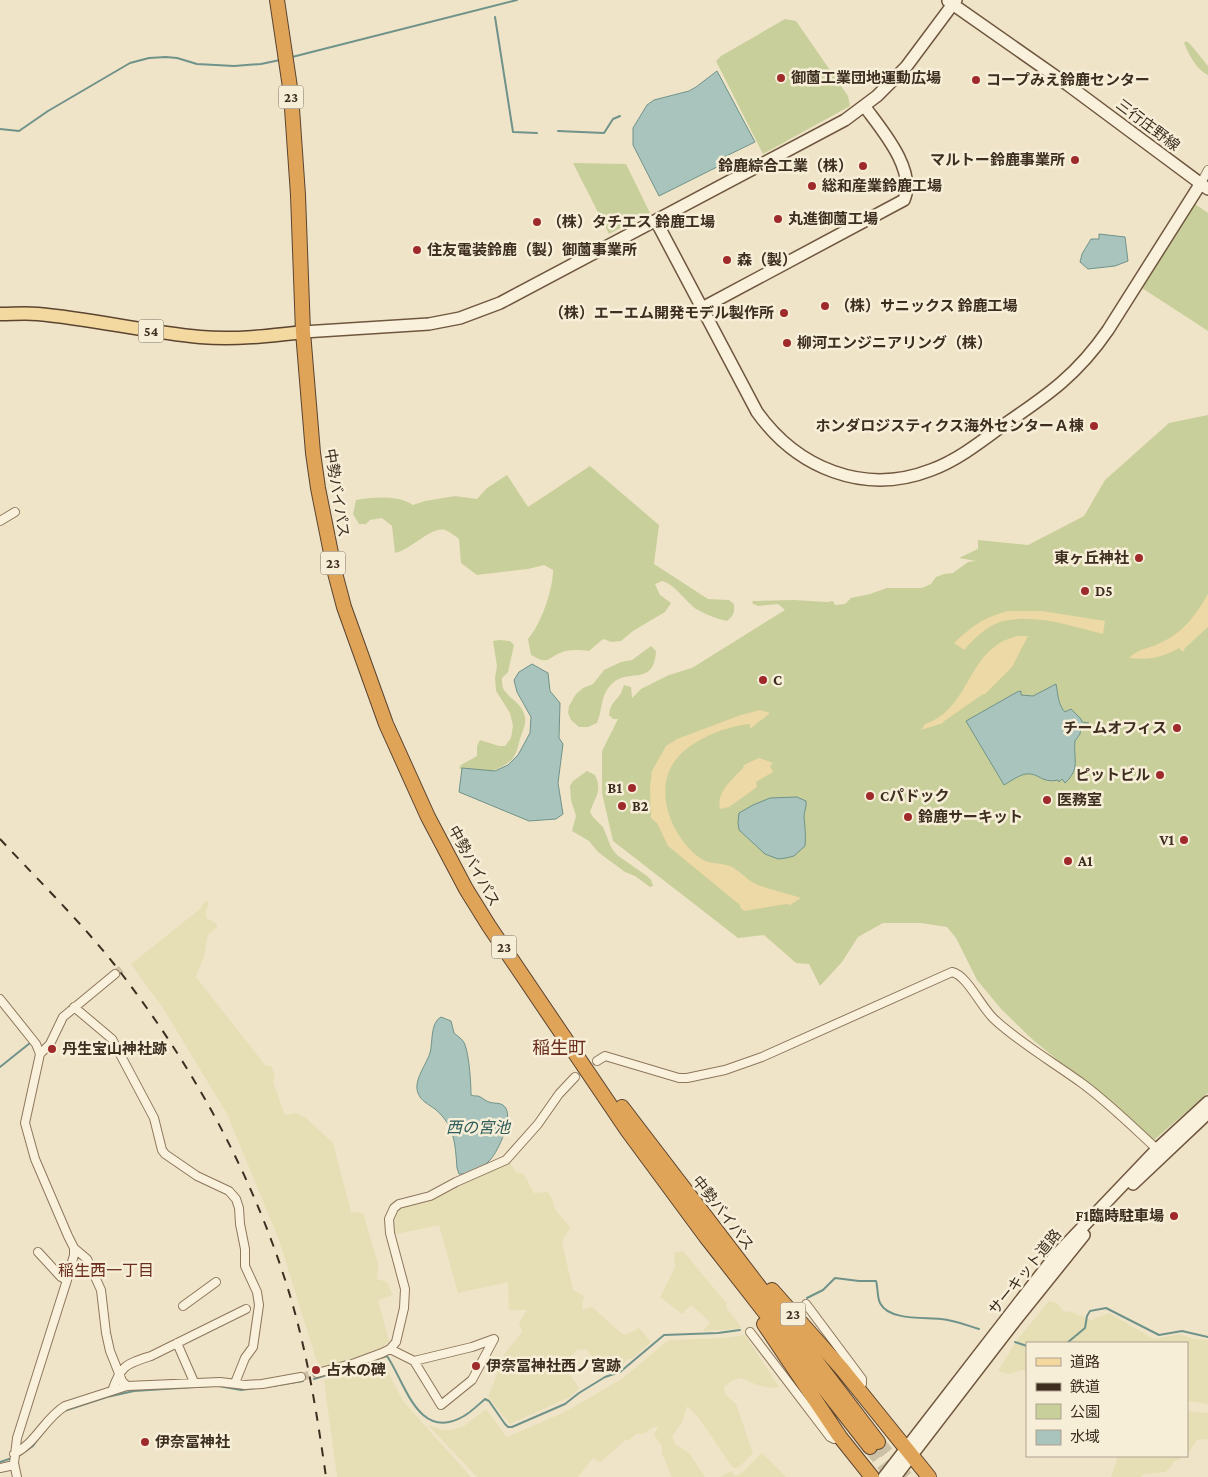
<svg xmlns="http://www.w3.org/2000/svg" width="1208" height="1477" font-family="'Crimson Pro','Noto Sans JP',serif">
<style>
.farmland{fill:#e6deb5}
.green{fill:#c9cf9b}
.sand{fill:#ecd9a5}
.water{fill:#a9c4bc;stroke:#6f938a}
.lines{fill:none;stroke-linecap:round;stroke-linejoin:round}
.stream{stroke:#6f938a;stroke-width:2}
.street-tunnel{stroke:#ccc0a6;stroke-width:8;stroke-dasharray:8 4;stroke-linecap:butt}
.highway-tunnel{stroke:#ccc0a6;stroke-width:14;stroke-dasharray:14 7;stroke-linecap:butt}
.street-casing{stroke:#8d765c;stroke-width:10}
.secondary-casing{stroke:#6f573f;stroke-width:14}
.primary-casing{stroke:#5b4430;stroke-width:15}
.highway-casing{stroke:#5b4430;stroke-width:16}
.street{stroke:#faf1dc;stroke-width:8}
.secondary{stroke:#faf1dc;stroke-width:11}
.primary{stroke:#f3d9a0;stroke-width:12}
.highway{stroke:#e0a458;stroke-width:14}
.rail{stroke:#3d2e20;stroke-width:2;stroke-dasharray:9 9;stroke-linecap:butt}
.poi-dot{fill:#9e2a2b;stroke:#f7eed8;stroke-width:2}
.labels{text-anchor:middle;stroke-width:5;stroke-linejoin:round;paint-order:stroke}
.shield{fill:#f7eed8;stroke:#756857;stroke-width:1}
.shield-label{font-size:14px;font-weight:bold;fill:#3d2e20}
.poi-label{font-size:15px;font-weight:bold;fill:#3d2e20;stroke:#f7eed8;text-anchor:start}
.street-label{font-size:15px;fill:#3d2e20;stroke:#f7eed8}
.water-label{font-size:16px;font-style:italic;fill:#2f5d5a;stroke:#f7eed8}
.neighbourhood-label{font-size:16px;fill:#6b2e1e;stroke:#f7eed8}
.quarter-label{font-size:18px;fill:#6b2e1e;stroke:#f7eed8}
</style>
<rect width="100%" height="100%" fill="#f0e4c8"/>
<path class="farmland" d="M205,901L209,903L206,911V918L217,924V927L208,935L204,956L196,977L265,1065L271,1066L275,1076L273,1082L285,1115L295,1113L306,1118L333,1143L351,1212L363,1213L378,1264L377,1279L387,1282L393,1295L378,1300L389,1341L376,1353L325,1370L317,1362L279,1240L227,1114L163,1008L131,964L200,909Z
M509,1162L517,1173L524,1174L534,1193L548,1192L553,1201L555,1209L570,1227L562,1242L573,1290L584,1296L582,1307L583,1310L592,1307L620,1332L626,1335L639,1328L651,1342L632,1359H628L618,1369L606,1373L586,1349L576,1350L565,1367L579,1388L570,1397L510,1424L488,1397L505,1353L522,1332L519,1323L527,1310H509L508,1282L458,1293L439,1225L392,1235V1222L398,1208L458,1184Z
M683,1251L727,1304L726,1307L741,1327L738,1329L703,1331L710,1322L691,1305L682,1314L660,1297L675,1267L674,1253Z
M1049,1301L1057,1303L1064,1312L1069,1311L1091,1320L1109,1313L1154,1339L1180,1334L1194,1339L1208,1340V1404L1187,1401V1343H1027V1371L1022,1370L1008,1374L998,1371L1018,1339Z
M745,1335L779,1387L774,1388L760,1386L741,1378L733,1380L724,1387L725,1394L736,1404L753,1453L738,1468H733L698,1417L687,1406L683,1420L672,1437L675,1444L689,1453L705,1477H672L662,1453V1446L654,1435L658,1427L652,1428L643,1434H636L629,1440H625L601,1462L593,1458L578,1477H477L428,1425L442,1430H451L464,1426L486,1409L507,1437L565,1412L623,1378L666,1342L671,1340L722,1338Z
M384,1363L403,1401L471,1477H337L324,1380Z
M1187,1411L1208,1413V1439L1197,1440L1187,1455Z
M762,1453L786,1477H720L731,1471L735,1476L742,1473Z
M1118,1456H1185L1174,1462L1166,1472L1143,1474L1141,1477H1111Z"/>
<path class="green" d="M785,19L796,21L848,96L850,106L763,154L716,61L721,56Z
M1186,41L1191,45L1208,66V75C1196,69 1189,55 1184,43Z
M573,163L626,164L650,213L609,234Z
M1195,204L1208,213V331L1142,288Z
M1208,415V1093L1154,1140L1032,1039L1002,1010L977,980L956,938L947,927L921,923H883L858,937L842,962L820,986L809,964L796,963L764,935L738,938L613,841L602,793V751L618,719H613L609,715C610,703 616,701 621,693C622,690 623,687 624,685L631,687L632,698L641,689L669,675L692,668L785,610L778,604L758,606L753,604L752,601L794,600L827,602L833,601L835,605L845,604L851,598L870,594L887,588H922L931,584L936,577L944,574L953,573L968,562L976,561L959,558L978,549V540L1028,545L1084,516L1105,480L1169,423Z
M590,466L659,525L654,564L708,599L729,600L734,604C735,613 733,616 727,621C717,619 705,614 696,609C684,600 676,585 662,581L655,584L660,595L671,603L665,612L633,631L621,641L612,642L603,639L589,651C580,650 569,649 560,653C546,659 549,665 531,655L528,639C541,624 553,590 553,570L544,565L528,569L477,575L461,563L459,539C455,536 450,532 445,530C431,526 411,550 395,553L392,526L382,518L370,520L366,524H359L353,514L356,500C373,497 398,495 413,505L425,501L455,496L477,499L487,488L507,475L528,507Z
M500,640L510,641L514,645L508,672L502,678C502,682 502,687 504,690C511,700 522,703 525,717C526,725 523,730 521,736C518,744 518,751 513,758C502,771 474,779 459,768L461,765L477,756V746L480,740L499,746H505L511,738L513,726L510,713L496,691L495,678L497,666L493,641Z
M651,646L656,651C654,687 629,668 613,683C600,694 603,709 597,723L588,727H579L571,720L568,713L569,706L576,694L583,688L593,684L604,670L621,662L632,660Z
M587,771L595,775C603,792 595,796 590,812L593,817L603,827L611,847L617,855L647,876L651,880L653,886L650,887L635,876L625,872L598,852L589,841L572,831L576,816L571,800L570,786L573,781Z"/>
<path class="sand" d="M1208,594V627L1185,648L1183,652L1179,648C1160,658 1151,660 1129,658C1141,647 1147,650 1160,643C1183,633 1196,615 1208,594Z
M1008,611H1042L1105,621L1103,634C1071,626 1025,610 993,625C982,631 973,640 964,650L954,643C973,625 983,618 1008,611Z
M1018,636H1028L1012,667L984,695L983,694L943,722V723L921,730L925,724C972,709 966,647 1018,636Z
M760,710L770,713L750,729V724C726,726 694,739 678,757C651,787 671,837 700,858C709,865 722,862 732,867C740,871 746,879 754,883C769,890 786,893 801,898L790,905L786,904L744,911L740,907V905L668,846L657,823L651,818L650,787L652,771L666,746L677,739L741,715Z
M759,758L773,763L770,766L773,772L756,782L757,787L729,807L720,809C716,792 732,780 743,768L744,765Z"/>
<path class="water" d="M717,71L755,142L722,158L725,163L659,196L633,145V128L647,105L654,100L689,91L696,87Z
M1099,234L1125,237L1128,261L1115,266L1088,269L1080,262L1082,254L1091,239H1099Z
M532,664L548,673L550,691L560,703L559,738L563,744L558,783L563,814L556,819L529,821L459,792L462,768L495,771L508,765L518,755L530,733L531,717L517,692L514,680L519,672Z
M1056,684C1058,694 1058,705 1065,712L1071,709L1081,719L1082,722L1089,723L1081,725L1080,734L1075,741C1073,760 1081,768 1065,783L1062,779L1059,782L1058,780C1042,784 1038,772 1026,774C1019,775 1011,781 1004,785L966,721L1017,692L1021,691V695L1033,696Z
M797,797L806,801C807,807 804,811 804,817C805,827 806,836 805,846L794,856L786,858L778,859L765,854L739,830L738,822L739,813L753,805L770,798Z
M441,1017L451,1021L454,1033C456,1035 461,1038 463,1041C469,1049 471,1083 471,1095C473,1096 476,1096 478,1096C482,1097 485,1101 489,1102C494,1104 500,1102 504,1106C515,1115 498,1152 490,1160C483,1168 469,1175 459,1174L457,1168C455,1143 455,1126 435,1109C428,1104 421,1101 418,1093C413,1081 426,1065 430,1053C433,1042 430,1023 441,1017Z"/>
<g class="lines">
<path class="stream" d="M495,17L513,132L537,133
M292,57L517,0
M0,129L19,131L48,111L130,63L149,58L166,57L177,58L197,64L234,66L261,64L280,60
M558,131L604,133L613,119L620,116
M0,1067L30,1043
M807,1298L823,1290L835,1278L859,1281H876C878,1287 877,1297 880,1303C889,1321 925,1317 941,1319C954,1320 966,1325 979,1329
M1015,1342L1027,1346
M1062,1343H1067L1085,1328L1087,1316L1090,1311L1106,1308L1159,1335L1182,1331L1208,1337
M314,1379L387,1356C405,1382 418,1443 464,1416C471,1412 478,1405 485,1399L489,1401L505,1424L508,1427H512L565,1404L579,1393L605,1377L620,1372L664,1335L718,1333L740,1330
M219,1386L241,1390L256,1388
M266,1387L303,1381
M64,1411L107,1397L134,1391L211,1386
M17,1457L33,1446L40,1436
M0,1462L12,1458"/>
<path class="street-tunnel" d="M115,974L124,967
M301,1377L317,1373"/>
<path class="highway-tunnel" d="M878,1442L906,1477
M870,1447L893,1477"/>
<defs>
<path id="street" d="M1201,183L1208,170
M0,521L15,512
M115,974L63,1017L50,1044L40,1054L25,1123L35,1159L68,1236L74,1248L87,1259L101,1290L106,1333L110,1351L122,1381L127,1386
M0,999L36,1044L40,1054
M74,1007L112,1039L154,1118L162,1150L165,1154L197,1176L229,1191L236,1199L239,1208L240,1224L245,1249V1266L257,1292L259,1305L253,1347L245,1358L235,1383
M597,1061L605,1056L679,1078H687L725,1070L762,1057L952,972C967,975 981,1007 994,1019C1021,1044 1053,1062 1083,1084C1110,1104 1135,1129 1160,1152
M38,1252L61,1277L67,1280
M806,1304L862,1379V1384L858,1388
M183,1306L216,1282
M750,1332L830,1437L834,1439L840,1437
M177,1343L194,1382
M390,1349L414,1361L472,1347L494,1339L472,1380L441,1405L414,1361
M317,1373L355,1363L382,1353L390,1349L396,1342L404,1308L405,1289L390,1233L389,1219L394,1208L399,1204L430,1196L456,1182L506,1160L538,1124L559,1094L575,1077
M112,1391C121,1365 126,1364 151,1356L246,1309
M14,1454C36,1443 44,1419 65,1406L127,1386L220,1382L245,1385L262,1384L301,1377
M0,1468L14,1465
M17,1477L14,1463L17,1438L67,1280L74,1255V1248"/>
<path id="secondary" d="M948,1L1068,85L1208,189
M656,221L757,412C797,468 864,496 931,470C958,460 982,441 1005,424C1048,395 1078,374 1108,330L1201,183
M702,308L904,200C917,170 881,129 865,107
M303,332L429,324L460,318L500,303L845,120L877,96L906,67L956,0
M1133,1184L1208,1113
M884,1477L1055,1256L1157,1149L1208,1102
M895,1477L1015,1321L1084,1235"/>
<path id="primary" d="M0,314C13,314 26,313 38,314C93,319 146,332 200,337C235,340 269,336 303,332"/>
<path id="highway" d="M277,0L291,94L298,195L303,332L313,453L318,488L335,573L344,607L386,724L428,817L466,889L489,926L627,1130L706,1237L870,1447
M622,1107L878,1442
M772,1290L842,1369L929,1477
M764,1324L840,1437L872,1477"/>
</defs>
<use href="#street" class="street-casing"/>
<use href="#secondary" class="secondary-casing"/>
<use href="#primary" class="primary-casing"/>
<use href="#highway" class="highway-casing"/>
<use href="#street" class="street"/>
<use href="#secondary" class="secondary"/>
<use href="#primary" class="primary"/>
<use href="#highway" class="highway"/>
<path class="rail" d="M0,839C38,880 79,920 114,964C190,1061 251,1170 288,1289C307,1350 317,1414 326,1477"/>
</g>
<g class="poi-dot">
<circle cx="781" cy="78" r="5"/>
<circle cx="976" cy="80" r="5"/>
<circle cx="1075" cy="160" r="5"/>
<circle cx="863" cy="166" r="5"/>
<circle cx="812" cy="186" r="5"/>
<circle cx="778" cy="219" r="5"/>
<circle cx="537" cy="222" r="5"/>
<circle cx="417" cy="250" r="5"/>
<circle cx="727" cy="260" r="5"/>
<circle cx="825" cy="306" r="5"/>
<circle cx="784" cy="313" r="5"/>
<circle cx="787" cy="343" r="5"/>
<circle cx="1094" cy="426" r="5"/>
<circle cx="1139" cy="558" r="5"/>
<circle cx="1085" cy="591" r="5"/>
<circle cx="763" cy="680" r="5"/>
<circle cx="1177" cy="728" r="5"/>
<circle cx="1160" cy="775" r="5"/>
<circle cx="632" cy="788" r="5"/>
<circle cx="870" cy="796" r="5"/>
<circle cx="1047" cy="800" r="5"/>
<circle cx="622" cy="806" r="5"/>
<circle cx="908" cy="817" r="5"/>
<circle cx="1184" cy="840" r="5"/>
<circle cx="1068" cy="861" r="5"/>
<circle cx="52" cy="1049" r="5"/>
<circle cx="1174" cy="1216" r="5"/>
<circle cx="476" cy="1366" r="5"/>
<circle cx="316" cy="1370" r="5"/>
<circle cx="145" cy="1442" r="5"/>
</g>
<g class="labels">
<g class="shield">
<rect x="278.5" y="85.5" width="25" height="23" rx="4"/>
<rect x="138.5" y="319.5" width="25" height="23" rx="4"/>
<rect x="320.5" y="551.5" width="25" height="23" rx="4"/>
<rect x="491.5" y="935.5" width="25" height="23" rx="4"/>
<rect x="780.5" y="1302.5" width="25" height="23" rx="4"/>
</g>
<g class="shield-label">
<text x="291" y="102">23</text>
<text x="151" y="336">54</text>
<text x="333" y="568">23</text>
<text x="504" y="952">23</text>
<text x="793" y="1319">23</text>
</g>
<g class="poi-label">
<text x="791" y="83">御薗工業団地運動広場</text>
<text x="986" y="85">コープみえ鈴鹿センター</text>
<text x="1065" y="165" text-anchor="end">マルトー鈴鹿事業所</text>
<text x="853" y="171" text-anchor="end">鈴鹿綜合工業（株）</text>
<text x="822" y="191">総和産業鈴鹿工場</text>
<text x="788" y="224">丸進御薗工場</text>
<text x="547" y="227">（株）タチエス 鈴鹿工場</text>
<text x="427" y="255">住友電装鈴鹿（製）御薗事業所</text>
<text x="737" y="265">森（製）</text>
<text x="835" y="311">（株）サニックス 鈴鹿工場</text>
<text x="774" y="318" text-anchor="end">（株）エーエム開発モデル製作所</text>
<text x="797" y="348">柳河エンジニアリング（株）</text>
<text x="1084" y="431" text-anchor="end">ホンダロジスティクス海外センターＡ棟</text>
<text x="1129" y="563" text-anchor="end">東ヶ丘神社</text>
<text x="1095" y="596">D5</text>
<text x="773" y="685">C</text>
<text x="1167" y="733" text-anchor="end">チームオフィス</text>
<text x="1150" y="780" text-anchor="end">ピットビル</text>
<text x="622" y="793" text-anchor="end">B1</text>
<text x="880" y="801">Cパドック</text>
<text x="1057" y="805">医務室</text>
<text x="632" y="811">B2</text>
<text x="918" y="822">鈴鹿サーキット</text>
<text x="1174" y="845" text-anchor="end">V1</text>
<text x="1078" y="866">A1</text>
<text x="62" y="1054">丹生宝山神社跡</text>
<text x="1164" y="1221" text-anchor="end">F1臨時駐車場</text>
<text x="486" y="1371">伊奈冨神社西ノ宮跡</text>
<text x="326" y="1375">占木の碑</text>
<text x="155" y="1447">伊奈冨神社</text>
</g>
<g class="street-label">
<text transform="translate(1148 125) rotate(37)" y="5">三行庄野線</text>
<text transform="translate(337 493) rotate(81)" y="5">中勢バイパス</text>
<text transform="translate(474 866) rotate(61)" y="5">中勢バイパス</text>
<text transform="translate(723 1213) rotate(52)" y="5">中勢バイパス</text>
<text transform="translate(1025 1272) rotate(-51)" y="5">サーキット道路</text>
</g>
<g class="water-label">
<text x="478" y="1133">西の宮池</text>
</g>
<g class="neighbourhood-label">
<text x="106" y="1276">稲生西一丁目</text>
</g>
<g class="quarter-label">
<text x="559" y="1054">稲生町</text>
</g>
</g>
<rect x="1026" y="1342" width="162" height="115" fill="#f7eed8" stroke="#ada18e"/>
<rect x="1036" y="1358" width="25" height="8" fill="#f3d9a0" stroke="#ada18e"/>
<text x="1070" y="1367" font-size="15" fill="#3d2e20">道路</text>
<rect x="1036" y="1383" width="25" height="8" fill="#3d2e20" stroke="#ada18e"/>
<text x="1070" y="1392" font-size="15" fill="#3d2e20">鉄道</text>
<rect x="1036" y="1404" width="25" height="15" fill="#c9cf9b" stroke="#ada18e"/>
<text x="1070" y="1417" font-size="15" fill="#3d2e20">公園</text>
<rect x="1036" y="1430" width="25" height="15" fill="#a9c4bc" stroke="#ada18e"/>
<text x="1070" y="1442" font-size="15" fill="#3d2e20">水域</text>
</svg>
